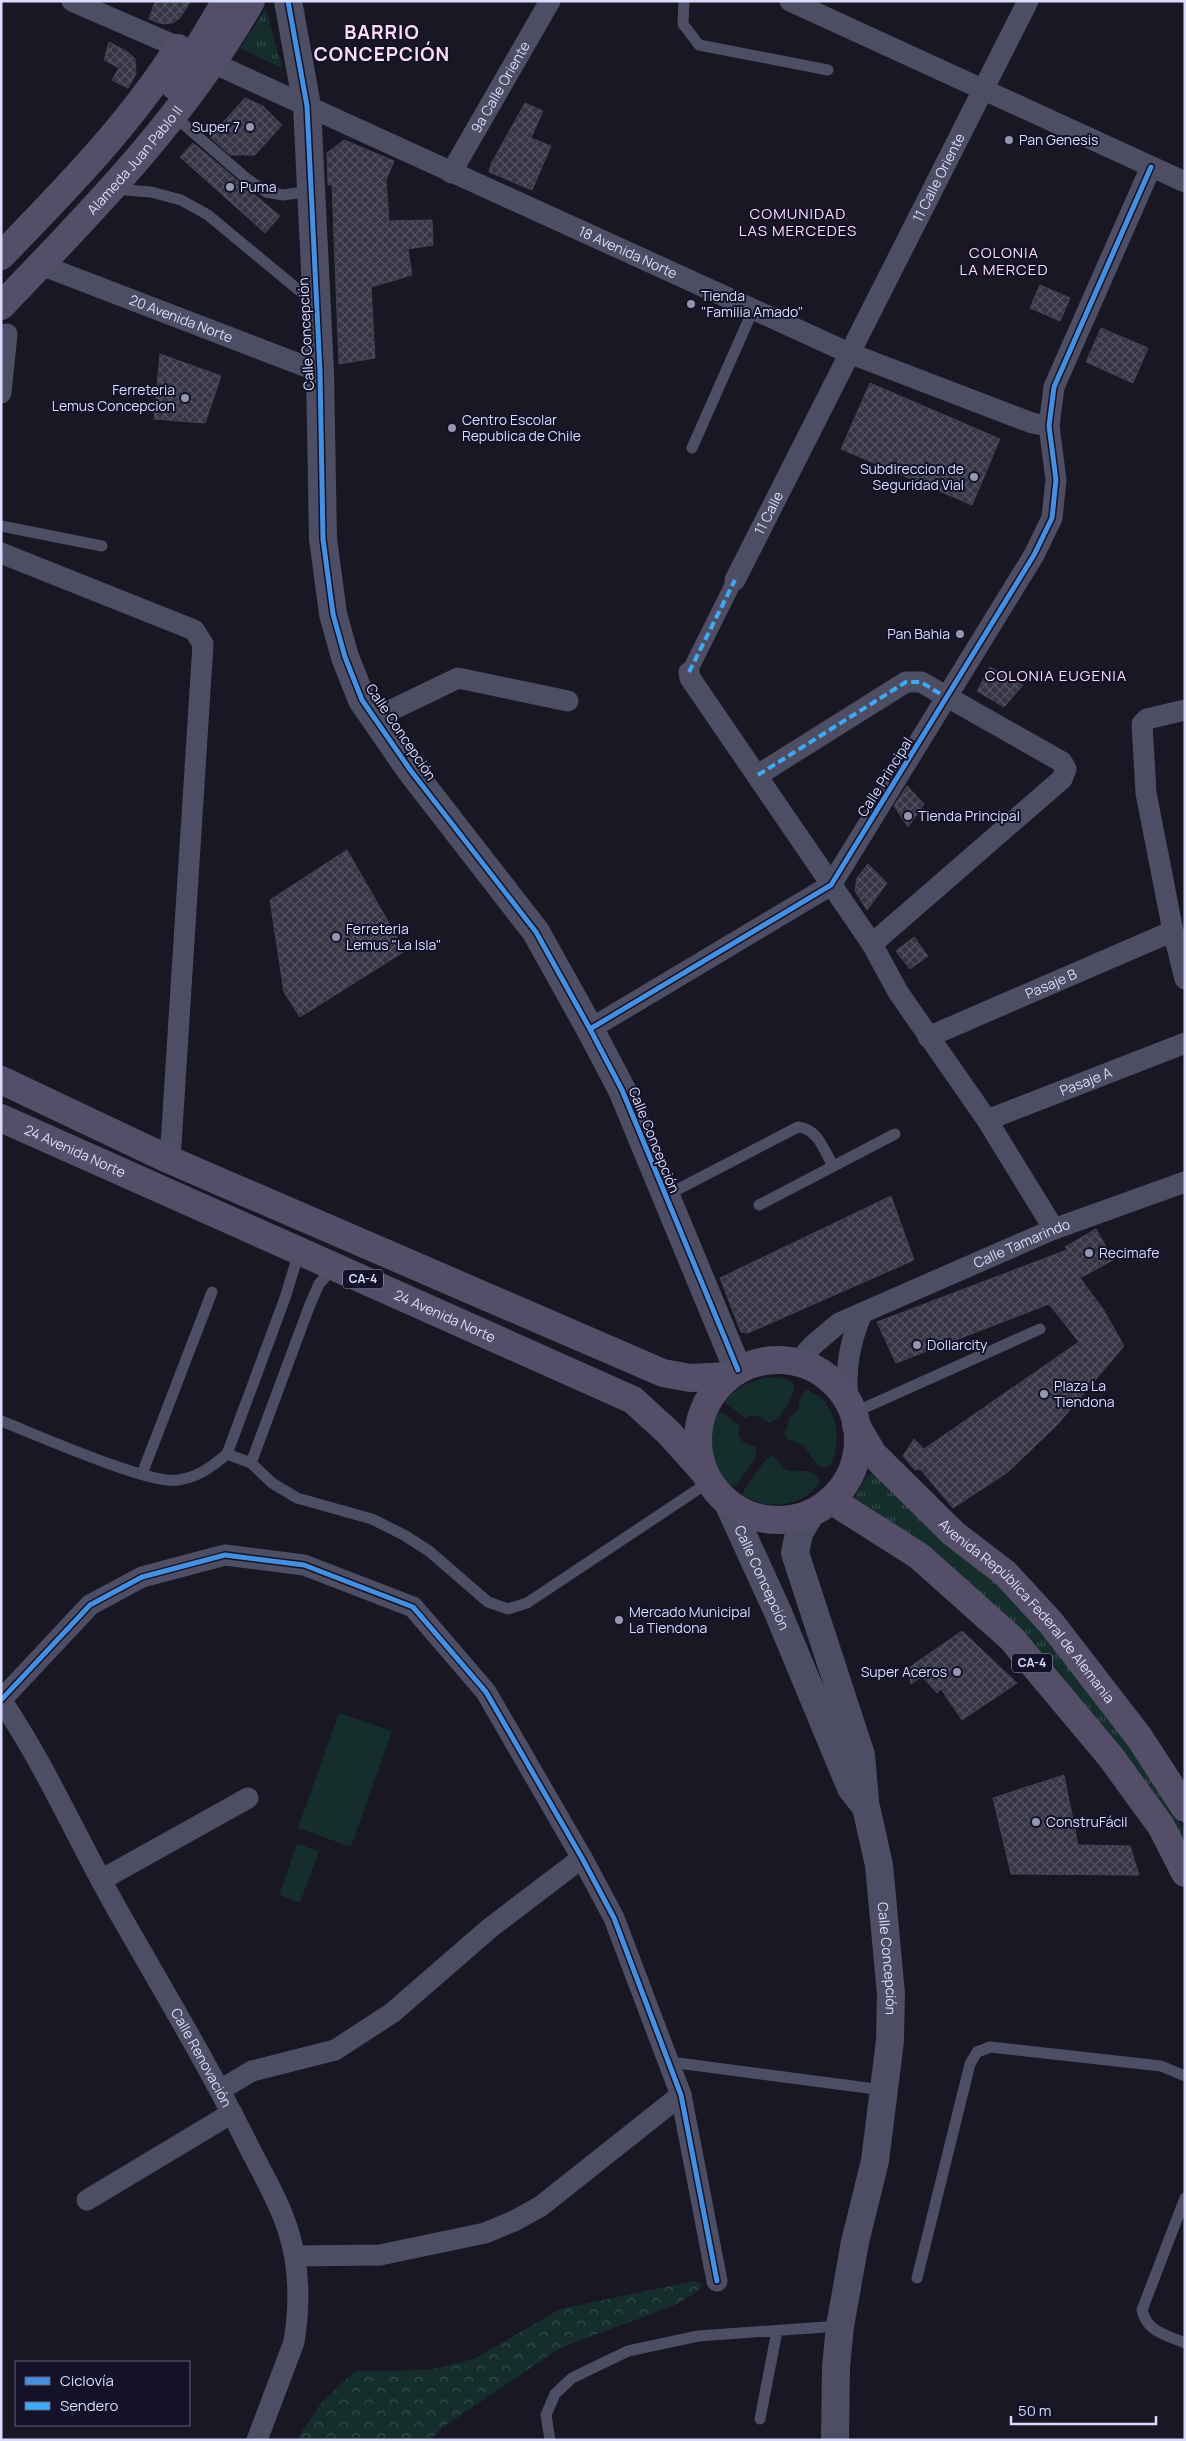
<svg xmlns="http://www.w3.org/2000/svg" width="1186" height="2441" font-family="Manrope,sans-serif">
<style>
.grass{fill:url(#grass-tufts)}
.forest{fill:url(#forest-crowns)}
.garden{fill:#152e2c}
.building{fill:url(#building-cross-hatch);stroke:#444256}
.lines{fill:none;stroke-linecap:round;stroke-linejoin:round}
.service{stroke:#4d4e63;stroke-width:11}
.pedestrian{stroke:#4d4e63;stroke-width:16}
.minor{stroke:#4d4e63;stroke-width:21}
.tertiary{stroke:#4d4e63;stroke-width:28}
.primary{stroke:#544e68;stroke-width:28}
.quiet{stroke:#3fa9f5;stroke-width:4;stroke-dasharray:8 4;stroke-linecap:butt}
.cycleway-casing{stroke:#131228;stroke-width:8}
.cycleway{stroke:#468fdf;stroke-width:5}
.poi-dot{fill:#9796b1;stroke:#131228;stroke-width:2}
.labels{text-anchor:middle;stroke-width:4;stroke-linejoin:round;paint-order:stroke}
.shield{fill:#131228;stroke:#9f9fbd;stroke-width:1}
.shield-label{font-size:12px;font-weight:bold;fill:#dbdbfd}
.street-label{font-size:14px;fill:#dbdbfd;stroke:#131228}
.poi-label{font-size:14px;fill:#dbdbfd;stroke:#131228;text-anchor:start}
.neighbourhood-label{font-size:15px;letter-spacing:1px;fill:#fdddf5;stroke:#131228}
.district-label{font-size:19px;font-weight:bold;letter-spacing:1px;fill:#fdddf5;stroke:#131228}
</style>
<defs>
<pattern id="grass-tufts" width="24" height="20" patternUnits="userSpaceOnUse" patternTransform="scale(1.25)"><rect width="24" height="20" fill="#152e2c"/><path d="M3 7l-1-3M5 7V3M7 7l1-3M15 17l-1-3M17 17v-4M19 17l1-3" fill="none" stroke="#364c4c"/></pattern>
<pattern id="forest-crowns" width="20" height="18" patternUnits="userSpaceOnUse" patternTransform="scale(1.25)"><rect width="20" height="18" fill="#152e2c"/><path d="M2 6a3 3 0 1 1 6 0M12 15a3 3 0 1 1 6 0" fill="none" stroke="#364c4c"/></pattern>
<pattern id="building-cross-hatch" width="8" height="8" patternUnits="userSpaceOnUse" patternTransform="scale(1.25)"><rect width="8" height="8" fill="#363544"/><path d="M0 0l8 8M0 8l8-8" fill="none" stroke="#525260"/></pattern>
</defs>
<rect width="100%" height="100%" fill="#181723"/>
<path class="grass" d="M266,9L282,68L240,48Z
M873,1473L1033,1616L1128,1737L1185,1832V1849L1097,1722L854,1499L866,1477Z"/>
<path class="forest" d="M694,2281L703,2285L694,2294L677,2304L560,2348L443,2427L431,2440H296L322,2402L355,2371L429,2370L474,2359L560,2309Z"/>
<path class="garden" d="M770,1377L787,1379L793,1383L794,1387C793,1399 781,1419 769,1423C762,1416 755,1413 745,1418L724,1402C736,1387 752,1380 770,1377Z
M806,1390C837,1399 843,1439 831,1465C814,1472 812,1454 803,1445L787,1439L784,1435L790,1417L798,1410L800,1398Z
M718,1410L740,1426C735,1439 745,1445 756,1447C759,1462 742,1473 737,1485L732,1487C706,1473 706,1433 718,1410Z
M772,1455L786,1470C800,1474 811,1465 820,1481C803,1508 768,1511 742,1495C743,1490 766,1457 772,1455Z
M339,1713L392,1731L351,1847L298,1828Z
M297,1844L319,1851L300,1903L279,1895Z"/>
<path class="building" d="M155,1H191L179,19L172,23L163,24L149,19Z
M109,42L129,53L135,59L136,74L128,88L112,80L119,68L104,60Z
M245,98L263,106L282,125L255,155H230L210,137Z
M525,103L543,111L531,138L551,146L532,190L489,172L491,164Z
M344,140L394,161L386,180L389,221L432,220L433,245L408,249L412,275L371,287L375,358L339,364L332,184L328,185L327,153Z
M193,143L280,216L265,233L180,157Z
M1040,285L1070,298L1060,321L1030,308Z
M1101,328L1148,348L1133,383L1086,362Z
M160,354L221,376L205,423L154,419Z
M870,383L1000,439L972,505L841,449Z
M990,667L1023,685L1004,707L977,691Z
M907,786L924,804L908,827L894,806Z
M347,850L405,951L300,1017L284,992L270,900Z
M868,864L887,883L867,910L855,891L857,878Z
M914,937L928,956L910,969L896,951Z
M891,1196L914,1260L748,1333L741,1332L720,1278Z
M1096,1229L1113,1260L1080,1278L1103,1309L1124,1346L1058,1424L1008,1472L953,1508L920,1469L915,1470L903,1456L914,1439L924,1449L1079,1342L1049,1304L896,1363L877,1322L1067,1250L1065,1247Z
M962,1631L1017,1683L962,1720L941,1689L937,1693L922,1676L911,1684L907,1669Z
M1064,1775L1078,1845L1130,1846L1139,1875L1011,1874L993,1798Z"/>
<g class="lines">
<path class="service" d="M684,1L683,24L699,45L828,70
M174,116L246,178L266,192L283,195L311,191
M113,189L151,192L181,200L208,215L313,302
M692,448L753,310
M1,526L102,546
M665,1196L798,1127C818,1129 824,1150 833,1166
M759,1205L895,1134
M853,1413L1040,1329
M1,1421C35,1434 149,1485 178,1480C199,1477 211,1467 227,1454L251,1463L272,1483L297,1498L372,1519L404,1535L429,1551L488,1602L508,1609L527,1603L709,1482
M227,1454L285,1298L299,1252
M251,1463L309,1307L319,1284L334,1267
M142,1474L212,1292
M670,2062L883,2090
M1185,2198L1142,2310C1147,2332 1166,2335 1185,2343
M917,2278L970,2064L977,2052L990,2047L1161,2066L1185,2076
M760,2419L777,2331
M550,2440L546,2415L555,2394L572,2378L628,2351L698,2336L840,2326"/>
<path class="pedestrian" d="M689,672L735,580"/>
<g class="minor">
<path d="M72,1L178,47"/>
<path d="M790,1L1185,182"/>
<path id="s1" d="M213,63L849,353L1032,423L1049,426"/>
<path id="s2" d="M451,173L550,1"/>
<path id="s3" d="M41,265L320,372"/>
<path d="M1,393L7,334"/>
<path d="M1,553L194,630L203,644L170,1160"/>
<path id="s4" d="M735,580L1028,1"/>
<path d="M689,672L690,678L872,944L898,992L987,1120L1054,1229"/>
<path d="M1185,710L1147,719L1142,724L1146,793L1173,931L1185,979"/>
<path d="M375,718L458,678L568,701"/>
<path d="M758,775L906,682H921L1062,762L1066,769L1062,779L872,944"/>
<path d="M590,1029L831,885L1034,555L1052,518L1056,480L1049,426L1054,387L1151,167"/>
<path id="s5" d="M928,1037L1173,931"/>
<path id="s6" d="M987,1120L1185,1043"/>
<path id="s7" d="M798,1362L813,1345L839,1323L1054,1229L1185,1182"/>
<path d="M848,1402C845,1368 849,1345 862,1313"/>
<path d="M1,1700L90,1605L142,1577L225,1555L304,1565L413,1607L486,1692L582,1858L614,1918L681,2095L717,2281"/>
<path id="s8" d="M1,1700C46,1766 78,1841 118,1911C162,1988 208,2065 248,2145C262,2173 279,2201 288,2230C300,2267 300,2305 294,2342L257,2440"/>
<path d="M101,1880L248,1798"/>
<path d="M220,2090L252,2071L335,2050L392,2013L490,1928L582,1858"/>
<path d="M87,2200L232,2113"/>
<path d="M295,2256L380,2255L485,2233L514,2221L541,2206L681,2095"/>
</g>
<g class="tertiary">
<path d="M288,1L307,106L320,372L323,539L333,614L345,657L362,700L411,771L536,932L590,1029L622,1090L738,1370"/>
<path id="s9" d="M728,1503L777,1610L851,1788L866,1807L879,1865L891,1994L890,2041L875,2161L855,2242L840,2326L836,2367L835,2440"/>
<path d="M811,1513L799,1533L795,1553L861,1755L865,1801"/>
</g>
<g class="primary">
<path d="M175,86L226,1"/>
<path d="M1,256C65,190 129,125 178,48"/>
<path id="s10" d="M1,306C92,211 185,117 251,1"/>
<path d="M1,1080L170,1160L663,1373L690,1378L728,1376"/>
<path id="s11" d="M1,1118L633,1400L669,1433L704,1472"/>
<circle cx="778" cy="1440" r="80"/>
<path id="s12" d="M856,1425L873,1454L954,1534L1005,1573L1051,1623L1139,1737L1185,1808"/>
<path d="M831,1500L919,1556L1011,1638L1110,1756L1161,1826L1185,1873"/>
</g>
<path class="quiet" d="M689,672L735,580
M758,775L906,682H921L947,698"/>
<defs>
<path id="cycleway" d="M288,1L307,106L320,372L323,539L333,614L345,657L362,700L411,771L536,932L590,1029L622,1090L738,1370
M590,1029L831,885L1034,555L1052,518L1056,480L1049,426L1054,387L1151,167
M1,1700L90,1605L142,1577L225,1555L304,1565L413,1607L486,1692L582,1858L614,1918L681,2095L717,2281"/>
</defs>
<use href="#cycleway" class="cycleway-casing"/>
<use href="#cycleway" class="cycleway"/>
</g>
<g class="poi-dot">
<circle cx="250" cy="127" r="5"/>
<circle cx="1009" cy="140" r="5"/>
<circle cx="230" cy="187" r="5"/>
<circle cx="691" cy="304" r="5"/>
<circle cx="185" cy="398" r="5"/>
<circle cx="452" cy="428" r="5"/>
<circle cx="974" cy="477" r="5"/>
<circle cx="960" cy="634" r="5"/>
<circle cx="908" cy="816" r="5"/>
<circle cx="336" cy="937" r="5"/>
<circle cx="1089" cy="1253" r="5"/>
<circle cx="917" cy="1345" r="5"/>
<circle cx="1044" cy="1394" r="5"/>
<circle cx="619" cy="1620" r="5"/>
<circle cx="957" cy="1672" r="5"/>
<circle cx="1036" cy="1822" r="5"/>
</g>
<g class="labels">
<g class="shield">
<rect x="343" y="1269.5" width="40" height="19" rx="4"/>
<rect x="1012" y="1653.5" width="40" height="19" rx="4"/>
</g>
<g class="shield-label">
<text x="363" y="1283">CA-4</text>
<text x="1032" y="1667">CA-4</text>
</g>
<g class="street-label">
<text dy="5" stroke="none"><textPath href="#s2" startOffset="99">9a Calle Oriente</textPath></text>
<text dy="5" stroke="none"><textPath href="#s10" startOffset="198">Alameda Juan Pablo II</textPath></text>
<text dy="5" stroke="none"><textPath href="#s4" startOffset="451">11 Calle Oriente</textPath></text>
<text dy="5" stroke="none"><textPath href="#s1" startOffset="456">18 Avenida Norte</textPath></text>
<text dy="5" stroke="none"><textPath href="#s3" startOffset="150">20 Avenida Norte</textPath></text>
<text transform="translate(306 334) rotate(-93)" y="5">Calle Concepción</text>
<text dy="5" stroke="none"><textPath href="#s4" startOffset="75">11 Calle</textPath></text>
<text transform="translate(401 732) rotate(56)" y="5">Calle Concepción</text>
<text transform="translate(885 777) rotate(-58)" y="5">Calle Principal</text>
<text dy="5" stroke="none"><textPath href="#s5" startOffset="134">Pasaje B</textPath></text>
<text dy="5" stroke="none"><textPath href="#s6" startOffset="106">Pasaje A</textPath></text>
<text transform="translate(654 1140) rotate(68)" y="5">Calle Concepción</text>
<text dy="5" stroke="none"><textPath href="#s11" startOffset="81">24 Avenida Norte</textPath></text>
<text dy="5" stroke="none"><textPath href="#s7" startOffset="256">Calle Tamarindo</textPath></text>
<text dy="5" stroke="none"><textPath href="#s11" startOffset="486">24 Avenida Norte</textPath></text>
<text dy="5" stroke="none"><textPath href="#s9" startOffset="82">Calle Concepción</textPath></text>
<text dy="5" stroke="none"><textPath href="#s12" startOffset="254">Avenida República Federal de Alemania</textPath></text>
<text dy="5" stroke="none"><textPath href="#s9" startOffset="488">Calle Concepción</textPath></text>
<text dy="5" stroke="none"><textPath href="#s8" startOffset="410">Calle Renovación</textPath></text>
</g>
<g class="poi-label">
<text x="240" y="132" text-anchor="end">Super 7</text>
<text x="1019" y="145">Pan Genesis</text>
<text x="240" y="192">Puma</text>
<text x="701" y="301">Tienda<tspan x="701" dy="16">"Familia Amado"</tspan></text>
<text x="175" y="395" text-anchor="end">Ferreteria<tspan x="175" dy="16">Lemus Concepcion</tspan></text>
<text x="462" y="425">Centro Escolar<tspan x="462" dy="16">Republica de Chile</tspan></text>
<text x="964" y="474" text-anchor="end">Subdireccion de<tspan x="964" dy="16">Seguridad Vial</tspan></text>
<text x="950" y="639" text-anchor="end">Pan Bahia</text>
<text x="918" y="821">Tienda Principal</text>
<text x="346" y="934">Ferreteria<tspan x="346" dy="16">Lemus "La Isla"</tspan></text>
<text x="1099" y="1258">Recimafe</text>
<text x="927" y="1350">Dollarcity</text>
<text x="1054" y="1391">Plaza La<tspan x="1054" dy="16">Tiendona</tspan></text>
<text x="629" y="1617">Mercado Municipal<tspan x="629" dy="16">La Tiendona</tspan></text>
<text x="947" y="1677" text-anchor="end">Super Aceros</text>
<text x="1046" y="1827">ConstruFácil</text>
</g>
<g class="neighbourhood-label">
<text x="798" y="219">COMUNIDAD<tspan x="798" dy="17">LAS MERCEDES</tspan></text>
<text x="1004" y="258">COLONIA<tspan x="1004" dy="17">LA MERCED</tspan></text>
<text x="1056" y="681">COLONIA EUGENIA</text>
</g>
<g class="district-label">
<text x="382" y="39">BARRIO<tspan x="382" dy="22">CONCEPCIÓN</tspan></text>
</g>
</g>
<rect width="1186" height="2441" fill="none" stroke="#dbdbfd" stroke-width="5"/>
<rect x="15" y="2361" width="175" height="65" fill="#131228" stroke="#63627d"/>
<rect x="25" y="2377" width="25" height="8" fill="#468fdf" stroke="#63627d"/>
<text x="60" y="2386" font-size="15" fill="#dbdbfd">Ciclovía</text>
<rect x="25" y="2402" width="25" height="8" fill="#3fa9f5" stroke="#63627d"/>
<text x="60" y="2411" font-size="15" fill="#dbdbfd">Sendero</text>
<path d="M1011 2416v8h145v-8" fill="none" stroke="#dbdbfd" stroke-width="2.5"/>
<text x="1018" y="2416" font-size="15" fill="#dbdbfd" stroke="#131228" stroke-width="4" paint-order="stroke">50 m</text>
</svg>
